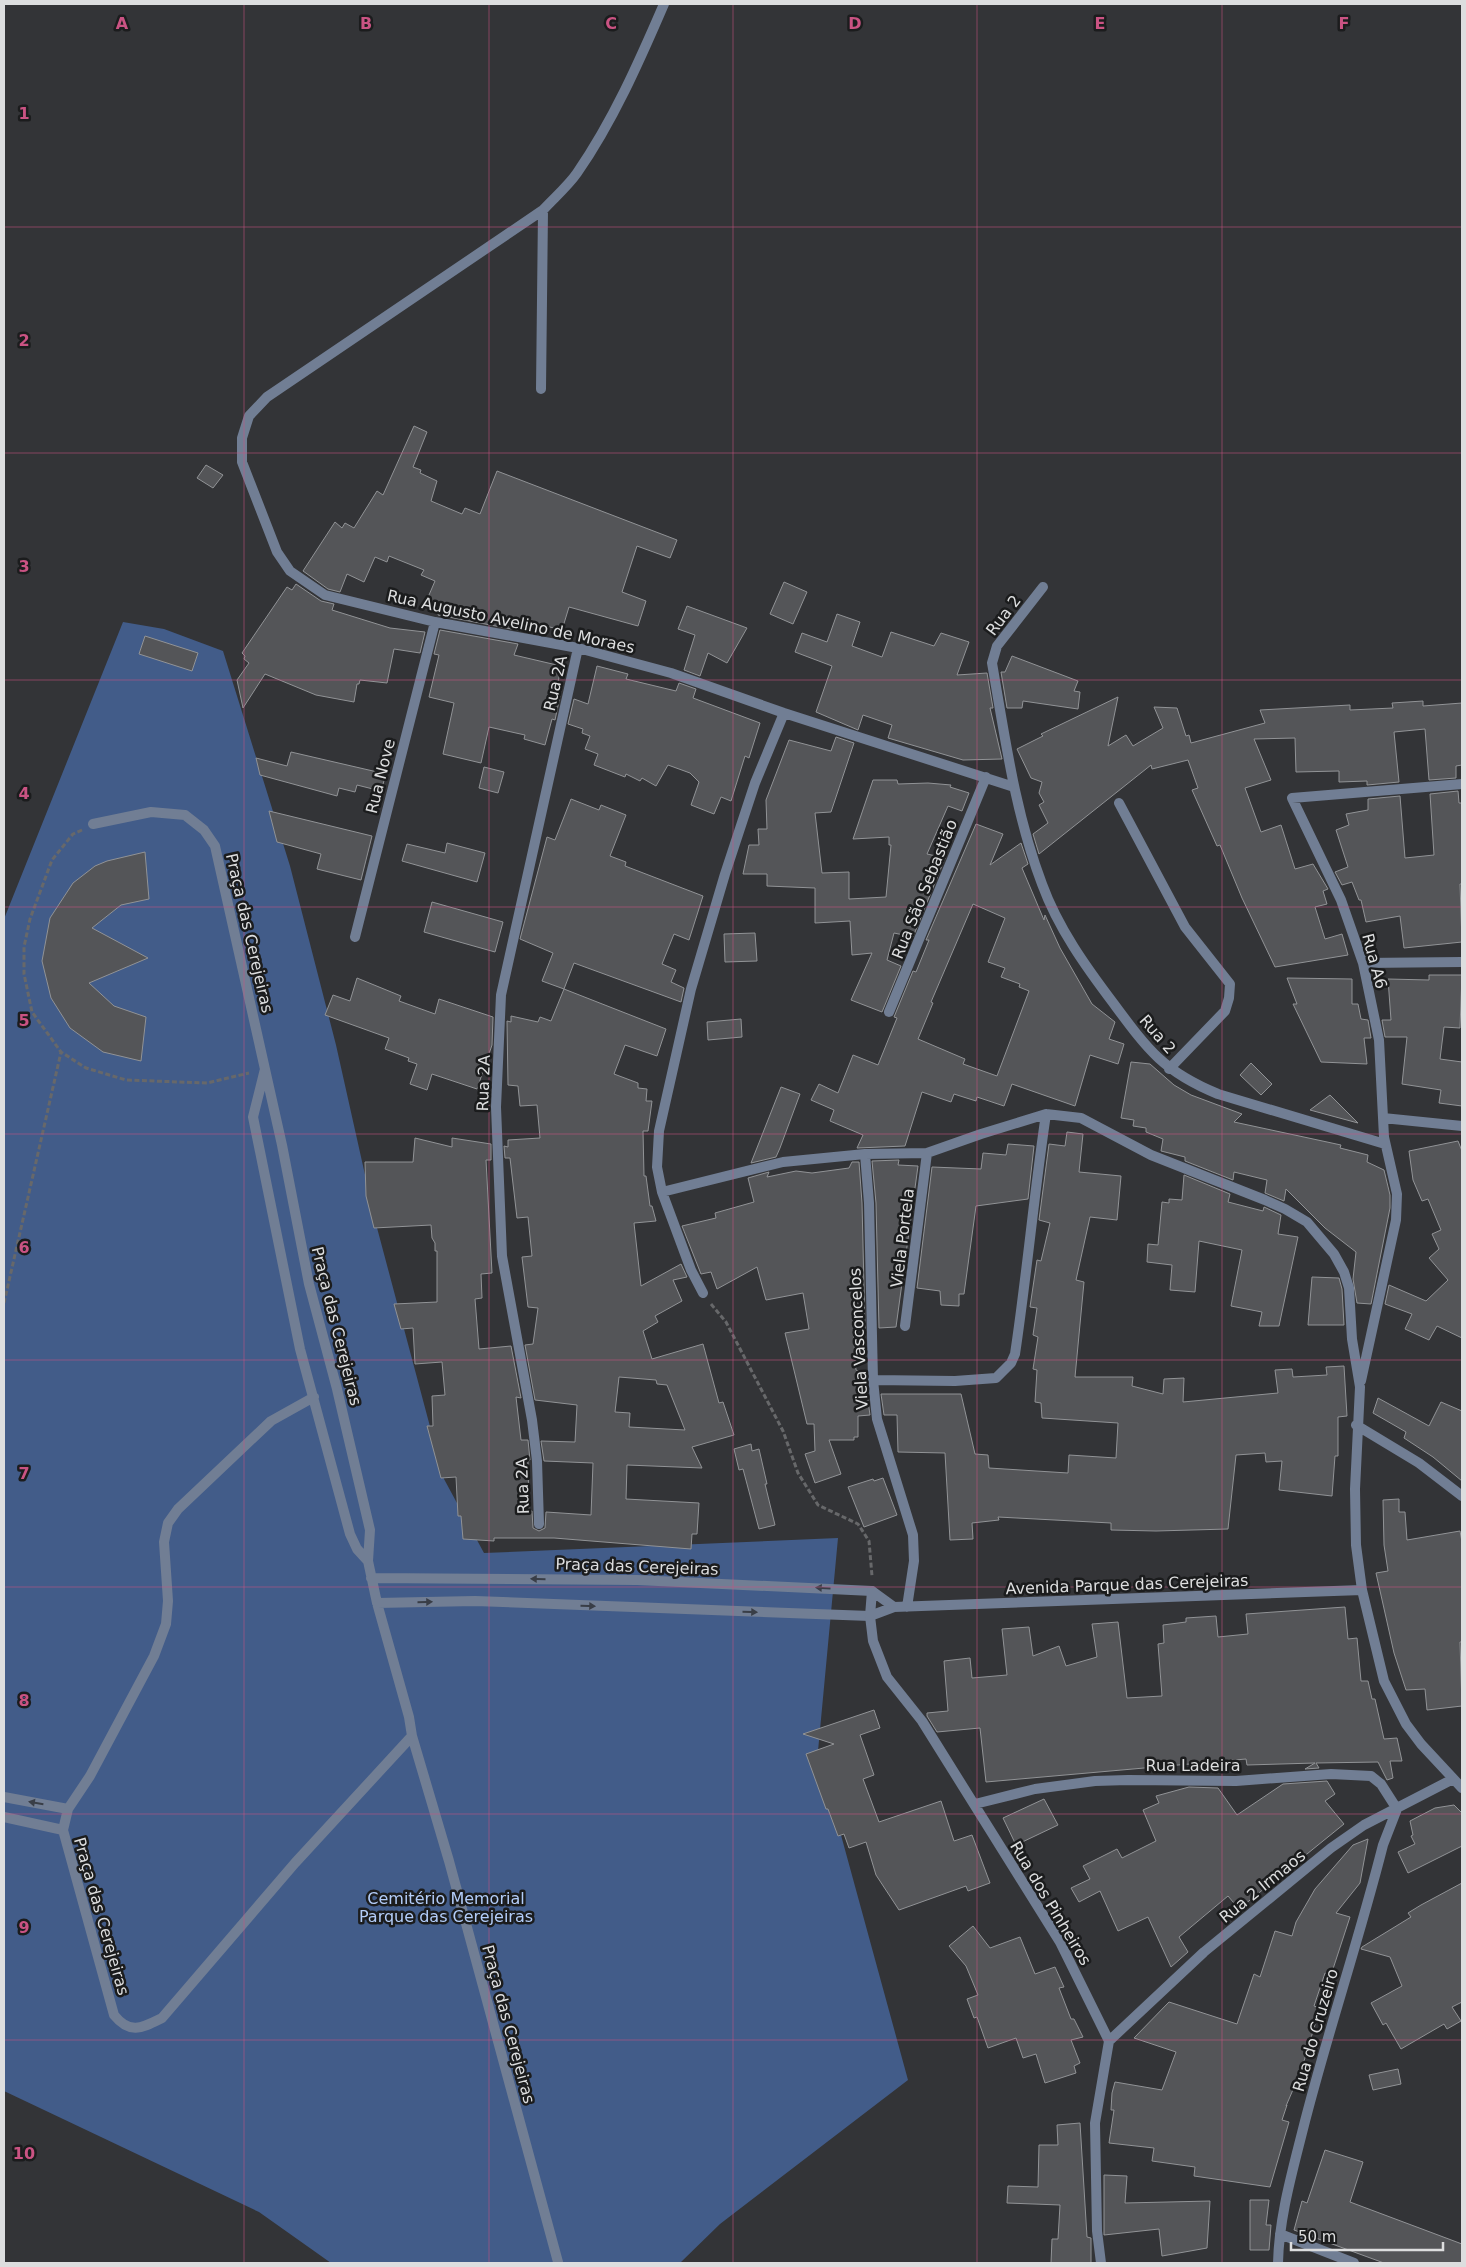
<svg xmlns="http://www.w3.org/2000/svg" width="1466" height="2267" font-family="'DejaVu Sans',sans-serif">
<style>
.green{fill:#425c89}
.building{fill:#545558;stroke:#919396;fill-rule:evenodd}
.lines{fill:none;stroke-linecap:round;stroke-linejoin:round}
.path{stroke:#67686a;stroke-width:3;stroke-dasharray:5 2.5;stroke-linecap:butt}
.service{stroke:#717e94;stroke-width:10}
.minor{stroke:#717e94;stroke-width:10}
.oneway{fill:#393e47}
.grid{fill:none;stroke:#ca5383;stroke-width:1;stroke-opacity:0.55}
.labels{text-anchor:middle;stroke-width:5;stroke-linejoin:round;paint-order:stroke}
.street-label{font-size:16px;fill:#dddedf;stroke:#1b1c1d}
.park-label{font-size:16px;fill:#b3cdf9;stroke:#1b1c1d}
.grid-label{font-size:16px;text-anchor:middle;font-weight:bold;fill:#ca5383;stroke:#1b1c1d;stroke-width:5;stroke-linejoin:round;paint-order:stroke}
</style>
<rect width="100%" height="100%" fill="#333437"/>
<path class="green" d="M123,622L164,629L223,651L290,866L336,1045L376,1224L444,1479L484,1553L838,1538L818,1751L908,2080L720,2224L680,2263H331L259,2212L4,2091V919Z"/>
<path class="building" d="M414,426L427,432L413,467L421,470L420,473L437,481L431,501L462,514L465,508L480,514L497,471L677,540L670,558L637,546L622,592L646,601L638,626L569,607L562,630L525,621L522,631L438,615L441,607L426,602L435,581L421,575L424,570L389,556L387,562L375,557L364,582L347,574L340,592L328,589L303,571L335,522L342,528L345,523L354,528L377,491L383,495Z
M206,465L223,475L213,488L197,478Z
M784,582L807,592L793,624L770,614Z
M296,584L321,601L334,604L332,610L390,628L425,632L420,653L394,649L387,683L360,680L359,684H357L354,702L316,695L265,674L243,708L237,680L249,663L244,659L245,656L242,653L287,587L292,590Z
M687,606L747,628L727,663L708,653L700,676L684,670L695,635L678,629Z
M837,614L860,622L852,646L882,657L891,632L934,646L941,633L969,642L957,675L987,673L993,708H990L1002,759L963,760L888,738L892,725L863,715L858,730L816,712L832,666L795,652L802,633L827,642Z
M440,630L518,644L514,655L561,666L556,694L560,696L555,720L552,719L545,745L524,739L525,735L489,727L481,763L443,754L454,703L429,697L439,655L434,654Z
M145,636L198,653L192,671L139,654Z
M1012,656L1078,681L1074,691L1080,692L1078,709L1023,701L1022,708H1007L1001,672H1005Z
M597,666L628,674L626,679L676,691L679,683L696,689L693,698L760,723L749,758L745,756L731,801L721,797L714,814L691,805L699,782L690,773L668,765L656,786L642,778L640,781L626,774L625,777L594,765L598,754L585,749L590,736L582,733L583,729L568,724L574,699L588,704Z
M1118,697L1108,746L1126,735L1133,746L1163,728L1154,707L1177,708L1186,736L1189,735L1191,743L1265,723L1260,710L1350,705V710L1393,708L1392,703L1423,701V706L1462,703V765L1456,766V778L1429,780L1425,729L1394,732L1399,782L1367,785V781L1339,782V771L1296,772L1295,738L1254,739L1271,780L1245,788L1261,832L1281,825L1295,869L1313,864L1328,889L1323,891L1327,904L1315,907L1325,939L1342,934L1348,955L1275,967L1242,898L1220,845L1217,846L1192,790L1198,788L1188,760L1152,769L1151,765L1039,854L1033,834L1048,823L1039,805L1044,802L1039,793L1042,782L1031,778L1017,749L1043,736L1041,734Z
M836,737L854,743L831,812L815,813L822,873L849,872V899L886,897L891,845H889V837L853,839L873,780H897L898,784L928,783L951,785L950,787L969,793L962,811L948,806L927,854L945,858L913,937L894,933L887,960L901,966L882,1012L851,1000L872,953L852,955L850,921L815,923V888L767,886V874H743L749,845H759L758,829H767L766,800L789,740L831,751Z
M291,752L386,774L381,791L357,785L355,792L339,788L337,796L260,775L256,758L287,766Z
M484,767L504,772L498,793L479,788Z
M1458,791L1459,803H1462V884H1460L1462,942L1404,948L1400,916L1366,922L1361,900H1359L1352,882L1342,885L1335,872L1348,867L1336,830L1349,825L1346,814L1368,810V799L1400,796L1405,858L1434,855L1430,794Z
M571,799L599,810L601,805L626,815L610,856L626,862L625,866L703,896L689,940L674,934L662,964L676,970L671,982L684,988L681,1002L574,963L564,989L666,1029L657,1056L625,1045L614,1074L638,1083V1088L647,1089L646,1101H652L648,1131H643L644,1176H646L650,1206H652L656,1221L634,1223L641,1286L681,1264L687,1277L673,1280L682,1301L655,1316L658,1322L643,1331L652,1359L703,1344L719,1403L723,1402L734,1435L692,1447L702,1468L627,1465L626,1499L699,1503L697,1534H692L691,1549L554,1538H494V1541L463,1539L461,1516H458L456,1477L441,1478L427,1426H433L432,1396L445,1395L442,1362L415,1364L413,1328L401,1329L394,1304L437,1302V1251H435V1243L432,1238L431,1225L374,1228L366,1196L365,1162H413L415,1138L452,1147V1138L491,1144V1160H486L492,1273L481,1274L482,1298L475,1299L479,1349L511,1346L521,1398L516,1397L521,1440H528L530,1460H528L529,1511H532L533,1528L539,1531L545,1528L546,1512L591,1515L593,1463L544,1461L541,1441L575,1442L577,1405L535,1400L525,1345L533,1344L538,1308L528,1307L522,1257L532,1256L528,1217L517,1218L510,1158H505L504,1146L508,1147V1140L540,1138L537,1105L520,1106L518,1086L508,1085L507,1021L511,1022V1016L538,1022L540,1017L551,1021L564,989L542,981L553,953L520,939L547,837L555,840ZM619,1377L656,1380L657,1384L667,1385L685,1430L629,1427L630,1413L615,1412Z
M269,811L372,836L361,880L317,869L321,854L277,842Z
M976,824L1003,834L990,865L1021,843L1028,864L1022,868L1044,920L1045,915L1060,948L1092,1004L1115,1022L1109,1039L1124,1044L1118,1064L1090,1055L1075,1106L1012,1084L1004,1106L977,1097L976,1101L954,1094L951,1102L922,1092L905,1146L857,1148L863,1135L830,1121L834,1110L811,1100L819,1084L838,1093L853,1055L878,1065L897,1018L894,1017L913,971L916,972L929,940H926ZM973,904L1005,918L988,962L1005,968L1001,977L1020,984L1019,987L1029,991L997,1076L963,1064L965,1059L918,1039L933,1003L931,1002Z
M447,843L485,853L477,882L402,861L407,844L445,853Z
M145,852L149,899L121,905L92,928L148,958L89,983L114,1006L146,1017L141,1061L103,1052L70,1028L51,998L42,961L50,918L73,883L95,866L107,861Z
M432,902L503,922L495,952L424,932Z
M755,933L757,961L725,962L724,934Z
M1429,975H1462L1460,1028L1444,1027L1440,1059L1462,1062V1106L1439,1103L1441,1090L1402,1084L1407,1037H1385L1382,1020H1391L1388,979L1429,980Z
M357,978L401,996L399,1001L435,1014L439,999L493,1017L492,1045L477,1089L432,1074L427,1090L410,1084L417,1064L408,1061L409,1058L385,1049L389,1038L325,1015L333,995L350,1001Z
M1287,978L1352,979V1004H1358L1361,1019L1368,1020L1371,1038H1364L1367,1064L1321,1062L1293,1004H1297Z
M741,1019L742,1037L708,1040L707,1022Z
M1131,1062L1150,1064L1174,1085L1191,1095L1242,1114L1234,1122L1341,1145L1340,1148L1368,1155L1367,1162L1384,1170L1390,1195V1208L1371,1304L1357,1303L1353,1279L1356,1252L1325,1228L1286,1189L1284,1201L1265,1193L1267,1180L1234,1172L1233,1180L1185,1161V1157L1161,1151L1163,1139L1146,1132V1128L1133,1126L1134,1120L1121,1118Z
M1251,1063L1272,1084L1261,1095L1240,1075Z
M781,1087L800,1094L780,1148L776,1157L751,1163Z
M1330,1095L1358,1123L1310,1110Z
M1067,1132L1083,1134L1079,1172L1121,1176L1117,1220L1090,1217L1076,1280L1084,1282L1075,1377H1133L1132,1386L1163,1394L1164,1379L1184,1378L1183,1402L1278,1393L1275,1370L1292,1369L1293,1377L1327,1375L1326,1367L1344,1366L1347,1416L1338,1417V1456H1335L1332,1496L1279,1490L1282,1461L1266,1462L1265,1453L1236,1455L1228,1529L1156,1531L1111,1530V1523L998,1517L999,1520L972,1523L973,1539L950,1540L945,1453L898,1452L897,1415H884L881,1394H961L975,1454L988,1455L989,1468L1068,1473L1069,1455L1116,1458L1118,1423L1042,1418L1041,1403L1035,1402L1037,1370L1033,1369L1038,1337L1033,1335L1037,1308L1030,1307L1037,1260L1041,1261L1050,1223L1039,1220L1049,1144L1065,1146Z
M1458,1141L1462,1151V1338L1437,1326L1429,1340L1405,1329L1412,1314L1385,1304L1389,1285L1426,1301L1448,1280L1429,1258L1439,1249L1432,1234L1441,1230L1428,1199L1422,1201L1413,1180L1409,1151Z
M1008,1144L1034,1146L1028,1199L976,1206L964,1294H959V1306L941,1305L940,1291L917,1288L932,1167L981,1169L983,1153L1006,1155Z
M899,1160L898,1165L918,1166L896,1327L879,1328L876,1203L872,1161Z
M852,1162H859L862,1203L865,1329L853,1330L856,1370L864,1373L870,1415L858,1416V1437H854V1440H829L841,1474L815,1483L805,1454L815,1451L814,1424H807L785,1333L809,1329L803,1293L766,1300L757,1267L717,1289L711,1272L701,1274L682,1226L716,1218L715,1213L754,1202L748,1178L769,1172L767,1177L796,1171L812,1173L849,1168Z
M1184,1175L1230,1194L1228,1202L1263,1211L1264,1207L1281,1215L1278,1234L1298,1237L1279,1326H1259L1262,1312L1231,1306L1242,1250L1199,1241L1195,1292L1170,1290L1172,1265L1147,1262L1148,1244L1158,1245L1162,1202L1169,1203V1199L1182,1200Z
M1312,1277L1339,1278L1342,1289L1344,1325H1308Z
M1378,1398L1429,1426L1441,1402L1462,1411V1481L1433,1457L1404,1438L1406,1432L1373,1413Z
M751,1444L752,1451L759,1449L767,1484H765L775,1525L759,1529L743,1469L739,1470L734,1449Z
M883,1478L897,1515L864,1527L848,1487L873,1479L874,1481Z
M1399,1499V1512H1405L1407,1540L1460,1531L1462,1542V1642H1460L1462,1706L1427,1710L1425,1689L1406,1690L1394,1653L1376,1573L1388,1571L1384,1545L1383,1500Z
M1345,1607L1348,1639L1357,1638L1361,1681H1368L1372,1699H1375L1384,1739L1397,1738L1402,1761H1390L1393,1778L1387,1780L1378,1762L1316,1763L1319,1768L1305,1769L1315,1763L1247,1765L1246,1759L986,1782L980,1728L937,1732L927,1716V1713L948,1711L944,1661L970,1658L972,1678L1007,1675L1002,1629L1029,1627L1033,1656L1059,1646L1066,1666L1097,1657L1092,1624L1118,1622L1127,1698L1162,1696L1158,1644L1164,1643L1163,1625L1186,1622V1618L1216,1616L1218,1637L1248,1634L1246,1614Z
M874,1710L880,1728L860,1735L874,1775L863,1779L879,1822L941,1801L954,1841L972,1835L990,1883L968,1891L966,1886L899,1910L876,1875L866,1842L849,1848L844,1834L838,1836L828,1809H826L806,1754L834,1744L803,1734Z
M1327,1781L1335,1794L1325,1801L1344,1824L1239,1909L1228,1896L1179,1937L1188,1952L1171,1967L1148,1917L1118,1931L1100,1891L1079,1902L1071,1888L1090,1879L1083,1866L1117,1849L1122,1858L1156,1841L1143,1810L1159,1803L1156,1796L1189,1787L1218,1788L1237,1815L1283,1784Z
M1044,1799L1058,1825L1016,1845L1003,1818Z
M1454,1805L1462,1813V1846L1408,1873L1398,1852L1415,1844L1411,1836L1413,1835L1410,1821L1435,1808Z
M1368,1839L1360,1883L1336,1913L1350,1917L1331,1975L1325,1973L1314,2006L1320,2008L1301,2071L1286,2106L1287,2105L1282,2120L1289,2122L1270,2187L1194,2176L1195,2167L1152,2161L1154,2148L1109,2143L1114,2110H1111L1112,2093L1115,2082L1162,2090L1176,2052L1134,2038L1169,2002L1237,2024L1254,1974L1260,1977L1275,1931L1292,1936L1296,1922L1315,1889L1353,1845Z
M1462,1883V2002L1452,2007L1461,2021L1447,2029L1444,2024L1401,2049L1386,2023L1383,2025L1371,2003L1402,1986L1390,1957L1361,1949L1362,1947L1411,1917L1408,1913L1421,1905Z
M973,1926L990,1948L1020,1937L1035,1974L1055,1967L1064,1987L1059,1988L1071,2019H1074L1083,2037L1071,2040L1080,2063L1074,2066L1076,2073L1045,2083L1036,2054L1023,2058L1016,2038L988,2048L977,2017L974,2018L967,1999L978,1995L966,1966L949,1946Z
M1398,2069L1401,2084L1373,2090L1369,2075Z
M1080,2123L1087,2237L1091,2238V2263H1051L1052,2239H1058L1060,2205L1007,2203L1008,2186L1038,2187L1039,2145H1058L1057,2125Z
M1325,2150L1363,2162L1350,2202L1462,2244V2263H1384L1294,2230L1302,2201L1307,2203Z
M1104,2175L1127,2176L1125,2203L1210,2201L1207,2248L1162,2256L1159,2229L1104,2235Z
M1250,2200H1269L1266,2225H1271L1269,2250H1250Z"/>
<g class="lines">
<path class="path" d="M82,830L73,834L52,860L30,919L24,947V974L32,1012L61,1052L86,1068L126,1080L207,1083L249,1073
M4,1303L61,1052
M711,1304L726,1322L783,1431L798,1473L818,1505L858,1524L869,1541L872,1576"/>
<path class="service" d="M93,824L151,812L185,815L204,830L215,846L282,1145L309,1284L337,1389L370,1530L368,1561L357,1549L350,1534L300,1349L253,1117L265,1069
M314,1397L271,1421L178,1509L168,1523L164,1542L168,1601L166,1624L154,1656L90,1776L68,1809L63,1830L114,2015C130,2035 142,2028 162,2018L295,1863L412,1736
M368,1561L377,1603L409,1717L412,1736L449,1861L558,2262
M371,1578L637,1580L872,1591
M377,1603L475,1601L870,1616
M4,1797L68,1809
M4,1817L63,1830"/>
<path class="minor" d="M664,4C639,62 613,121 577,173C568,186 554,198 543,210L267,397L249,416L242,438V462L277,552L290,571L325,595L435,622L578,648L671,673L784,713L1014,787
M541,389L543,210
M1043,587L997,646L992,663C1005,737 1015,813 1042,884C1058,928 1086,967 1114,1004C1148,1050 1164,1072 1218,1094L1385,1144
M1119,803L1185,927L1230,984L1229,998L1225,1011L1169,1069
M355,937L435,622
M1363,963L1462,962
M889,1012L986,777
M1383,1118L1462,1126
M865,1154L869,1203L873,1380L877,1419L913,1535L914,1561L907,1607
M662,1192L783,1162L865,1154L927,1153L981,1134L1046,1114L1081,1118L1151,1155L1265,1200L1285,1209L1307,1222L1334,1254L1344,1272L1349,1288L1352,1339L1360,1387L1355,1489L1356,1545L1362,1590L1384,1681L1406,1724L1421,1744L1462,1788
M703,1293L691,1270L662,1192L657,1167L659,1131L691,989L725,874L755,783L784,713
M905,1326L927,1153
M873,1380L955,1381L996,1378L1011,1363L1015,1354C1027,1274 1034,1194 1046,1114
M1361,1381L1396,1220L1397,1194L1384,1137L1379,1040L1363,963L1341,900L1292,798L1462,784
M1356,1425L1419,1463L1462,1496
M539,1524L537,1461L532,1420L502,1256L496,1107L501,995L578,648
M872,1591L870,1616L873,1641L887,1677L922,1721L1060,1942L1109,2041L1095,2123L1097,2231L1101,2263
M872,1591L894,1607
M870,1616L894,1607L1362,1590
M975,1804L1035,1789L1095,1781L1128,1780L1236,1781L1331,1774L1371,1776L1381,1784L1397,1809L1383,1845C1359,1940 1327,2034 1303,2129C1292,2173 1279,2218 1278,2263
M1109,2041L1204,1952L1331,1848L1364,1825L1453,1779
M1280,2234L1354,2263"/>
</g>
<defs><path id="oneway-solid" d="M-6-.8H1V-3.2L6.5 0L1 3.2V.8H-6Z" transform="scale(1.25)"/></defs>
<g class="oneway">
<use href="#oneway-solid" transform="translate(538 1579) rotate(-179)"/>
<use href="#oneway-solid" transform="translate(823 1588) rotate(-177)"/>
<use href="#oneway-solid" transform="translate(425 1602) rotate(-1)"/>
<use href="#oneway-solid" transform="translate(588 1606) rotate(2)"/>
<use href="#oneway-solid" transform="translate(750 1612) rotate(2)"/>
<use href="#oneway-solid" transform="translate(36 1803) rotate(-170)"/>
</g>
<path class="grid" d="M244,4V2263M489,4V2263M733,4V2263M977,4V2263M1222,4V2263M4,227H1462M4,453H1462M4,680H1462M4,907H1462M4,1134H1462M4,1360H1462M4,1587H1462M4,1814H1462M4,2040H1462"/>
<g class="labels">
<g class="street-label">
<text transform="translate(1003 615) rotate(-53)" y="6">Rua 2</text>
<text transform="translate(511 621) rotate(12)" y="6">Rua Augusto Avelino de Moraes</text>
<text transform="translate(555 683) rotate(-77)" y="6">Rua 2A</text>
<text transform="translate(380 776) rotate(-76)" y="6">Rua Nove</text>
<text transform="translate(924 889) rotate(-68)" y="6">Rua São Sebastião</text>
<text transform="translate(250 933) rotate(77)" y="6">Praça das Cerejeiras</text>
<text transform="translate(1375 961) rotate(75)" y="6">Rua A6</text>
<text transform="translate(1158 1034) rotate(49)" y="6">Rua 2</text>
<text transform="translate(483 1083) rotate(-88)" y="6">Rua 2A</text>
<text transform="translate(902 1238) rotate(-83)" y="6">Viela Portela</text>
<text transform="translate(337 1326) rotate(76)" y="6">Praça das Cerejeiras</text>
<text transform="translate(858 1339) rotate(-93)" y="6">Viela Vasconcelos</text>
<text transform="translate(522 1486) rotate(-92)" y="6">Rua 2A</text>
<text transform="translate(637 1566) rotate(2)" y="6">Praça das Cerejeiras</text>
<text transform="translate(1127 1584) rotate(-2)" y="6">Avenida Parque das Cerejeiras</text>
<text x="1193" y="1771">Rua Ladeira</text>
<text transform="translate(1262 1886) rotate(-39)" y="6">Rua 2 Irmaos</text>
<text transform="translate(1051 1903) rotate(59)" y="6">Rua dos Pinheiros</text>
<text transform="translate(102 1916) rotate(74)" y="6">Praça das Cerejeiras</text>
<text transform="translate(509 2024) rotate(75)" y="6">Praça das Cerejeiras</text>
<text transform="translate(1315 2030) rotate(-74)" y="6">Rua do Cruzeiro</text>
</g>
<g class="park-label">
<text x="446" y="1904">Cemitério Memorial<tspan x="446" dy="18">Parque das Cerejeiras</tspan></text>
</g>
</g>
<g class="grid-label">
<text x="122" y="29">A</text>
<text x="366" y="29">B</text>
<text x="611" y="29">C</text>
<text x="855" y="29">D</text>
<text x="1100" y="29">E</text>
<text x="1344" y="29">F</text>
<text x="24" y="119">1</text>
<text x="24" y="346">2</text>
<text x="24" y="572">3</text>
<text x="24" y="799">4</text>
<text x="24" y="1026">5</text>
<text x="24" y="1253">6</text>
<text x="24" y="1479">7</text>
<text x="24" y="1706">8</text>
<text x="24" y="1933">9</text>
<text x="24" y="2159">10</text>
</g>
<rect width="1466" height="2267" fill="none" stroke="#dddedf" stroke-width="10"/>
<path d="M1291 2242v8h152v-8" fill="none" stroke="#dddedf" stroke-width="2.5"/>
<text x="1298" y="2242" font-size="15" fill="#dddedf" stroke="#1b1c1d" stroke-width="4" paint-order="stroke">50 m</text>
</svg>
